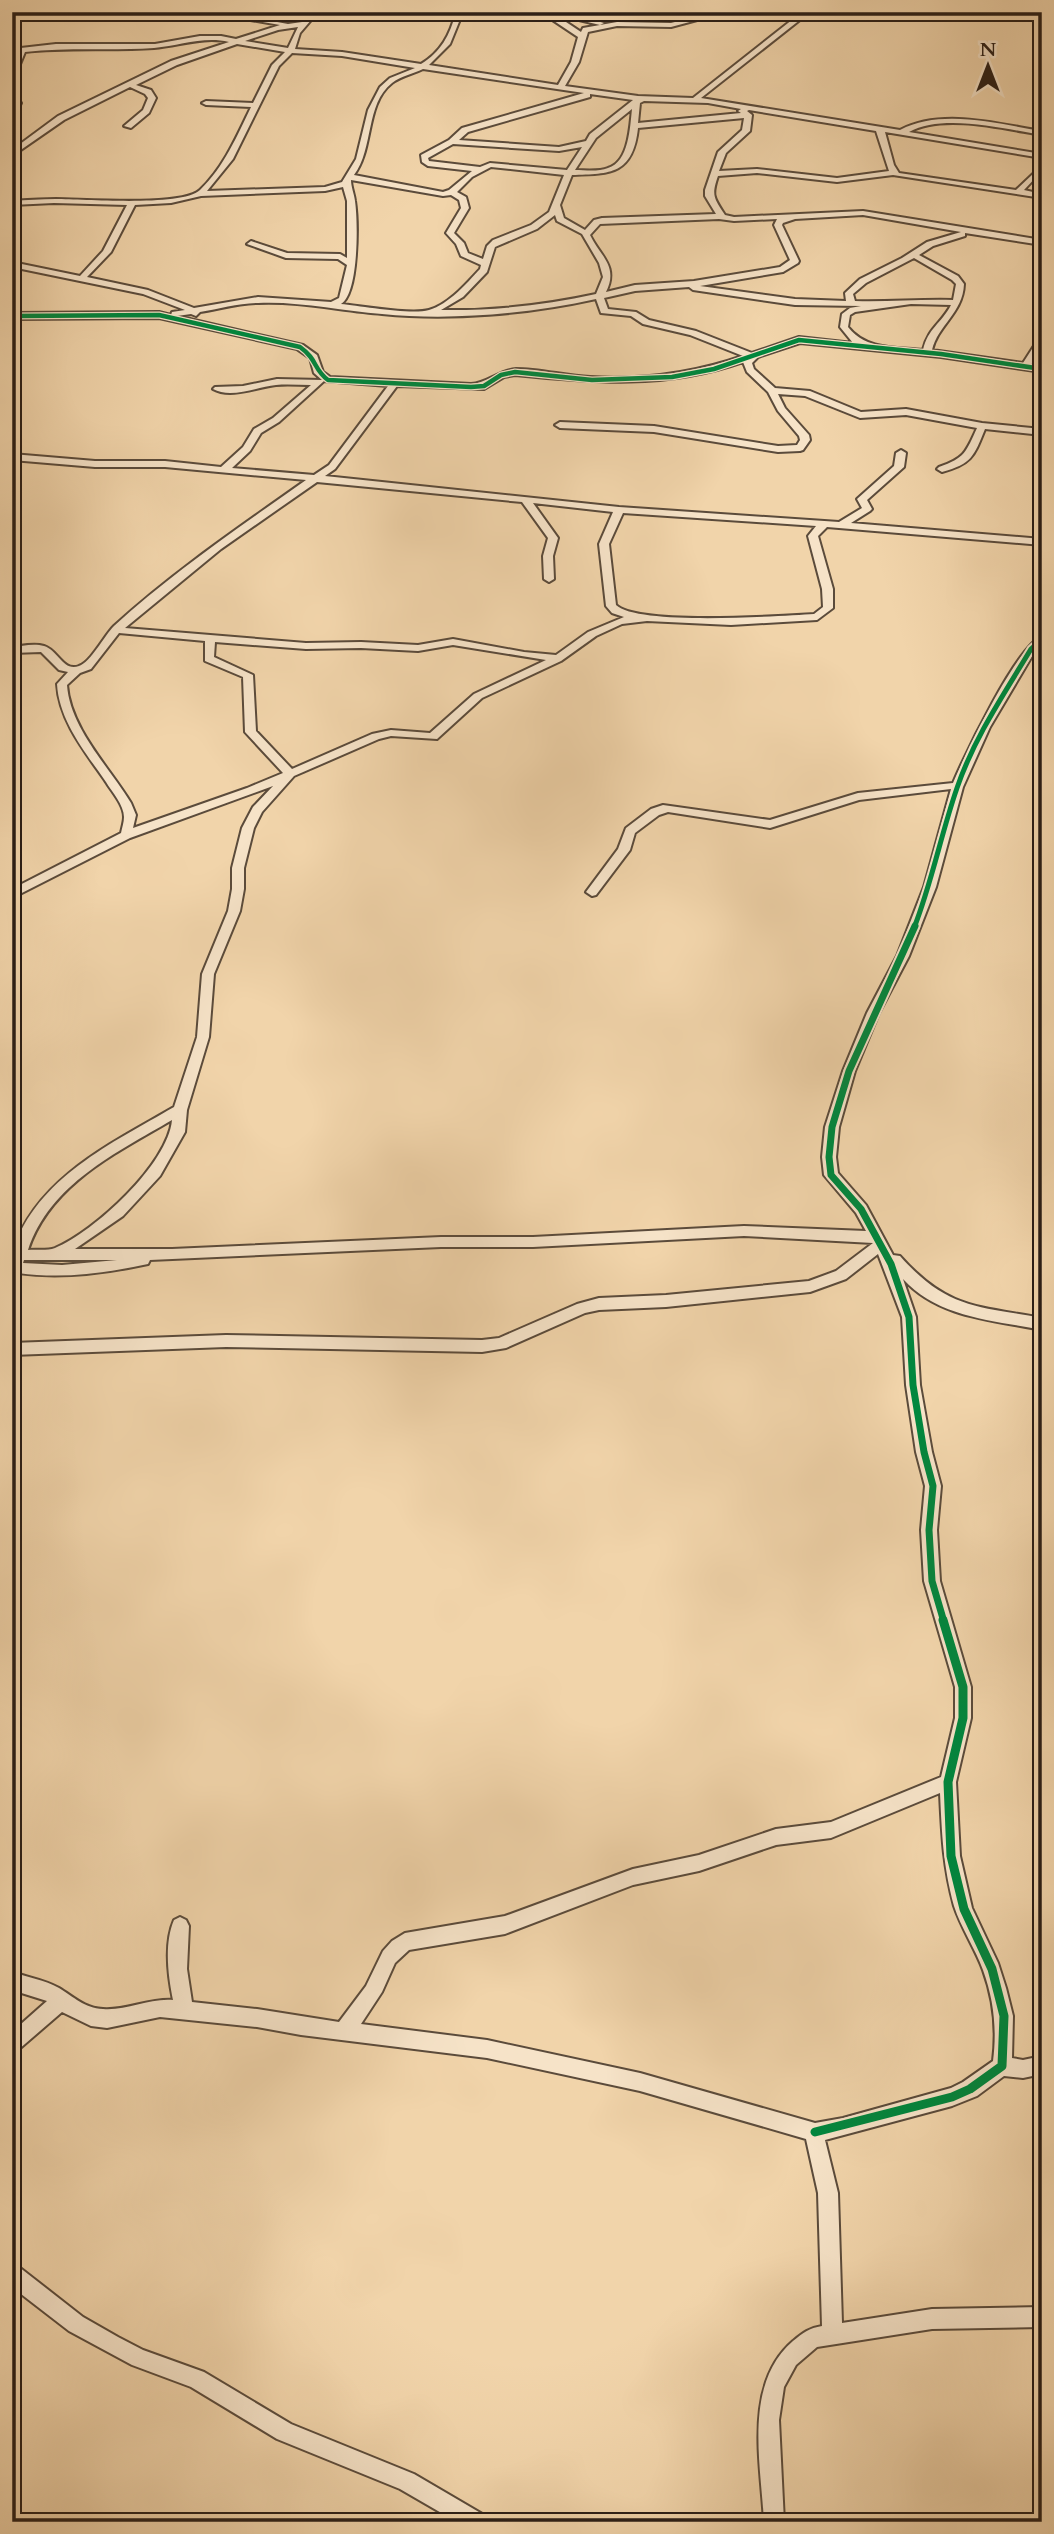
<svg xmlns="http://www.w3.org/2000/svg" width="1054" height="2534" font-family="Cardo,serif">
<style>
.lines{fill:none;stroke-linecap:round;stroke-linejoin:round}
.minor-casing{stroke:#5b4b3b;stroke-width:4}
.minor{fill:#f6e3c8;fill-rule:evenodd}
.cycleway-far3-casing{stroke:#f6e3c8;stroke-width:7}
.cycleway-far2-casing{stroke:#f6e3c8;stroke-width:9}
.cycleway-far1-casing{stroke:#f6e3c8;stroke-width:11}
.cycleway-casing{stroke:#f6e3c8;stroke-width:13}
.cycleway-far3{stroke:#00873e;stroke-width:4.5}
.cycleway-far2{stroke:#00873e;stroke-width:5}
.cycleway-far1{stroke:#00873e;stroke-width:7}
.cycleway{stroke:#00873e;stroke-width:9}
</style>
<rect width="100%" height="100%" fill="#f1d4aa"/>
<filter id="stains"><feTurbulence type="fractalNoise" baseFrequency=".00286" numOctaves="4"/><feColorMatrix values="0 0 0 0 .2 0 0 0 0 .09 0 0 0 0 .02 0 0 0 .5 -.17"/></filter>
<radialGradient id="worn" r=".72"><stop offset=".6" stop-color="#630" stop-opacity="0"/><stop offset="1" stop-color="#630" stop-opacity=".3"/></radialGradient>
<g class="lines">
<defs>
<path id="minor" d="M25,12H36L12,21V17Z
M204,12H222L288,24L302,22L311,12H318L300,33L295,49L342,52L421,64C441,52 450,35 456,12H463L450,44L429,65L558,85L571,62L578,37L548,17V13L565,12L604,23L600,25L554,14L581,32L583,28L617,22L671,23L714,12H727L671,27L617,26L588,32L579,62L565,86L638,96L693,98L802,12H810L701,98L900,130C942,108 998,124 1042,131V135C1005,129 943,113 909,132L1042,154V158L885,132L894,165L899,173L1016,190L1034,173L1038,175L1024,190L1042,194V198L893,175L837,182L757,173L718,176C711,196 714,198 725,215L734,217L863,211L1042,240V245L965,233V236L933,246L919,255L958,276L964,284C963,313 938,325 932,350L1023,363L1039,338L1042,337V348L1031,365L1042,366V372L941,357L800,343L758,357L752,363L754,369L775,388L810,391L861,412L906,409L982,423L1042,429V435L985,429C974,456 972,464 942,472L937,469L939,467C965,458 966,452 977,428L906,415L860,418L805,396L778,394L785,408L809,435L810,440L803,450L800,451L778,452L654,432L560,428L555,425L560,422L654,426L778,446L797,445L800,440L799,436L778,411L768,392L747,372L743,362C666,389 594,383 515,375L504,377L484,389L397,386L335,469L325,476L619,507L839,522L862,508L857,499L894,466L896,453L901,450L906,453L904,467L867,500L872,509L870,511L851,523L1042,539V545L827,527L818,536L833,589V608L817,620L731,625L647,621L622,624L596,636L561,661L482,698L437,739L391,736L379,739L294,776L262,812L254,828L244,868V889L240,911L214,974L209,1037L187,1110L185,1132L160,1176L123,1216L75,1249H172L441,1237H533L744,1226L866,1231L856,1213L824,1175L822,1157L825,1127L843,1071L867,1013L897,956L924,887L951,789L859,800L770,828L668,812L659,815L635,833L630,850L596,895L592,896L586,892L618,849L626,828L651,809L663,805L770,820L858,793L953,783C966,753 1016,647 1042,636V645L1035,651L990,727L963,787L936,887L909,956L879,1013L855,1071L839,1127L836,1157L838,1173L866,1205L893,1255L900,1256C947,1309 977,1306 1042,1318V1330C993,1320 938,1318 903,1279L916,1317L920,1385L932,1452L941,1486L937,1530L940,1581L971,1687V1718L956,1782L960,1856L972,1908L998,1963L1006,1988L1013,2016L1012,2058L1023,2060L1042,2056V2074L1023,2078L1004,2076L977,2096L952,2106L825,2140L838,2193L842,2323L932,2309L1042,2307V2327L932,2329L817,2347L796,2365L784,2387L779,2420L784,2522H764C761,2463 743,2384 793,2341C803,2333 809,2328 822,2326L818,2193L806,2139L640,2091L487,2058L301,2035L257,2027L160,2017L107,2028L91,2026L62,2012L18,2050L12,2053V2032L47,2001L12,1990V1972C27,1977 45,1980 59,1988C74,1997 84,2008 103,2009C126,2011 149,1998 173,2000C168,1976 164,1943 174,1920L180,1917L186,1920L189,1926L187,1969L192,2002L257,2009L339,2022L366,1986L383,1951L392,1941L405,1933L505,1916L633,1869L699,1855L776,1829L831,1822L941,1777L955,1718V1687L924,1581L921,1530L925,1486L916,1452L906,1385L902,1317L878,1254L846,1279L810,1292L666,1307L599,1310L585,1313L506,1348L482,1352L226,1347L12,1355V1343L226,1335L482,1340L499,1338L577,1304L599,1298L666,1295L809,1281L836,1271L873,1243L744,1236L533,1247H441L150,1260L148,1264L143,1265C101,1274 60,1279 18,1273L12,1276C12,1269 10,1257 13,1250C37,1178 112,1143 174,1107L197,1037L202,974L228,911L232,889V868L242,828L253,807L273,786L130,838L12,898V889L121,833C122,828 124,822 124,817C124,805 112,792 106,782C86,753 59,721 57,684L68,672L59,670L41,652L12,653V647C22,646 34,643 44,646C58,650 63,672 79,666C91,662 104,636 114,626C173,572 241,526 306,480L165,467H95L12,460V454L95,461H165L221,467L243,447L254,429L273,418L311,385C299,385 287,384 276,385C257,387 231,399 213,389L215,387L243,386L277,379L322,380L314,373L310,358L297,349L159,318L12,319V313L159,312L171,315L172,312L185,310L143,294L12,267V262L80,276L103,251L127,205L54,203L12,205V201C27,200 41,199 56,199C84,199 182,207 200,190C224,167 237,136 251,107L206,105L202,103L206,101L253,103L272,65L285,52L237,44L177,65L136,85L151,90L156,98L149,113L131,128L124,126L143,110L148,98L145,94L130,87L64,120L12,156V150L58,116L171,61L229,42C203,36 180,46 154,48C111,51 68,47 25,52L16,74L12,76V65L17,53H12V49L56,44H155L200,36H221L236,39L280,25ZM298,27L288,48L245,41L278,30ZM292,53L342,56L415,68L390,78L380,87L368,110L356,159L342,182L325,187L207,191L233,159L279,66ZM423,69L584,93L462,128L449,140L421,155L422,162L428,166L472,171L449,190L443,192L354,175C374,149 365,104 392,83C401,76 413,74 423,69ZM590,94L633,100L590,134L586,141L559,147L459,140L468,132L590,97ZM644,101L708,103L741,109L738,111L741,113L638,123L640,103ZM632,109C630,127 629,162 608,168C598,172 585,170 575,170L596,138ZM749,110L876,131L889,171L837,178L757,169L719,171L726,153L750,131L752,115L747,111ZM744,118L742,130L718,152L705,190V196L716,214L602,218L594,220L585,230L564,218L560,205L572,175C611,174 633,174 638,128ZM453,144L559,151L582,147L567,170L490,163L480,167L429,161L428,158ZM491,167L564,175L549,212L531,225L493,240L487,246L483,259L468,253L464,243L454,233L469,208L466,197L457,192L472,177ZM351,180L443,196L451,195L459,200L461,208L446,233L456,244L461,256L481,265L480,269C466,284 449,304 429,310C411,315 361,306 341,304C359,293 358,221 355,201C354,193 351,187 351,180ZM343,187L347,201V258L340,254L287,253L251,241L247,244L286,258L338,259L347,265L339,298L331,302L258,297L194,308L148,290L87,277L111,252L135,205L171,203L201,196L325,191ZM555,215L557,221L582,234L599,263L603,277L596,294C545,305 493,311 441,310L463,297L487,272L495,247L537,229ZM863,215L961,232L927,242L902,258L860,279L845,293L846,301L795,299L700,286L783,272L798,263L799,261L782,225L783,223L795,219ZM719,219L734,221L777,219L774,225L790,260L780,267L694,281L635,285L606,292C619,266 600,256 590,235L600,224ZM914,258L952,280L956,284L953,300C920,299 888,302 855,301L853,294L866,283ZM689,287L693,290L795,305L861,306L850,308L842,314L840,327L853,343L799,337L752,353L696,331L649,320L636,312L608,309L604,298L635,291ZM596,299L601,313L631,316L643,324L690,335L743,356C694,373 642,380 590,377C566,376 540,369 516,369C499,370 488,383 471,384L330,377L323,372L317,355L303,345L177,316L191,314L196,316L200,312C219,309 239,303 258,303C299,301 341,311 382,314C450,321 528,314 596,299ZM911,304L951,305C941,324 928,328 923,350C896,347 866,350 848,327L850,315L855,312ZM324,381L388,386L329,465L314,475L232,468L250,451L261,433L279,422ZM317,482L522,502L548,538L543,556L544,579L549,582L554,579L553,556L558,538L533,503L613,512L599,544L606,606L612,613L624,617L588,632L556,655L524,652L453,639L418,645L361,642L306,643L125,628L221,549ZM623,513L816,526L808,536L822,589L823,607L814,614C779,616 638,626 616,605L609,544ZM119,633L205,641V661L243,677L245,732L283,773L247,788L133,828L136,815L131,803C109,767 70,728 67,685L80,673L91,669ZM215,642L306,649L361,648L418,651L453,645L546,660L474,694L430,733L391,730L372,734L292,769L256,731L253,675L214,657ZM172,1120C168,1164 94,1232 55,1248C47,1251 36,1249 28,1250C50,1184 116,1153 172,1120ZM24,1260H117L62,1265L23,1263ZM940,1793C942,1835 943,1865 954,1906C961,1928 975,1948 983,1970C994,2000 997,2030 993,2061L963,2082L951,2088L843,2118L815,2123L640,2073L487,2040L361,2024L382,1992L395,1963L409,1950L505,1934L633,1885L699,1871L776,1845L831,1838Z
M12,94L21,103L20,105H14Z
M12,2264L19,2267L83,2317L118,2337L143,2350L204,2372L291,2424L414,2474L484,2515L487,2522H457L400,2489L277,2439L191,2387L132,2365L69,2331L12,2287Z"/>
</defs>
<use href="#minor" class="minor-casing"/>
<use href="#minor" class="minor"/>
<defs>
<path id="cycleway-far3" d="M12,316L159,315L300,347C318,360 313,369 328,380L471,387L484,386L501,375L515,372L592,380L672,377L714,369L799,340L941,354L1042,369"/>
<path id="cycleway-far2" d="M914,928C932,882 941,834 957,788C974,738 1004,694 1031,649L1042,639"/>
<path id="cycleway-far1" d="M915,926L849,1071L832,1127L829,1157L831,1175L861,1209L891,1264L909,1317L913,1385L924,1452L933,1486L929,1530L932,1581L944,1622"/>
<path id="cycleway" d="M815,2132L952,2097L970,2089L1002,2066L1004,2016L992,1969L964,1909L951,1856L948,1782L963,1718V1687L943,1620"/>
</defs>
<use href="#cycleway-far3" class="cycleway-far3-casing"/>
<use href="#cycleway-far2" class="cycleway-far2-casing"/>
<use href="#cycleway-far1" class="cycleway-far1-casing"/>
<use href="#cycleway" class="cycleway-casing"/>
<use href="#cycleway-far3" class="cycleway-far3"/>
<use href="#cycleway-far2" class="cycleway-far2"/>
<use href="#cycleway-far1" class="cycleway-far1"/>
<use href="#cycleway" class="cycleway"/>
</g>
<rect width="1054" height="2534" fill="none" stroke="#f1d4aa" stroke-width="42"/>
<rect x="14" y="14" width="1026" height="2506" fill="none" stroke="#291d16" stroke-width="3.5"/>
<rect x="21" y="21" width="1012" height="2492" fill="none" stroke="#291d16" stroke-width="2"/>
<g transform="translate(988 66)" stroke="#f6e3c8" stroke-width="5" paint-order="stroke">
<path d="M0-5L12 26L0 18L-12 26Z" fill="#291d16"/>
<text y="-10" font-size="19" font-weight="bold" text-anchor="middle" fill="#291d16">N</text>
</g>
<rect width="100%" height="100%" filter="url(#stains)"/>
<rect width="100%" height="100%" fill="url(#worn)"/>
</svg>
